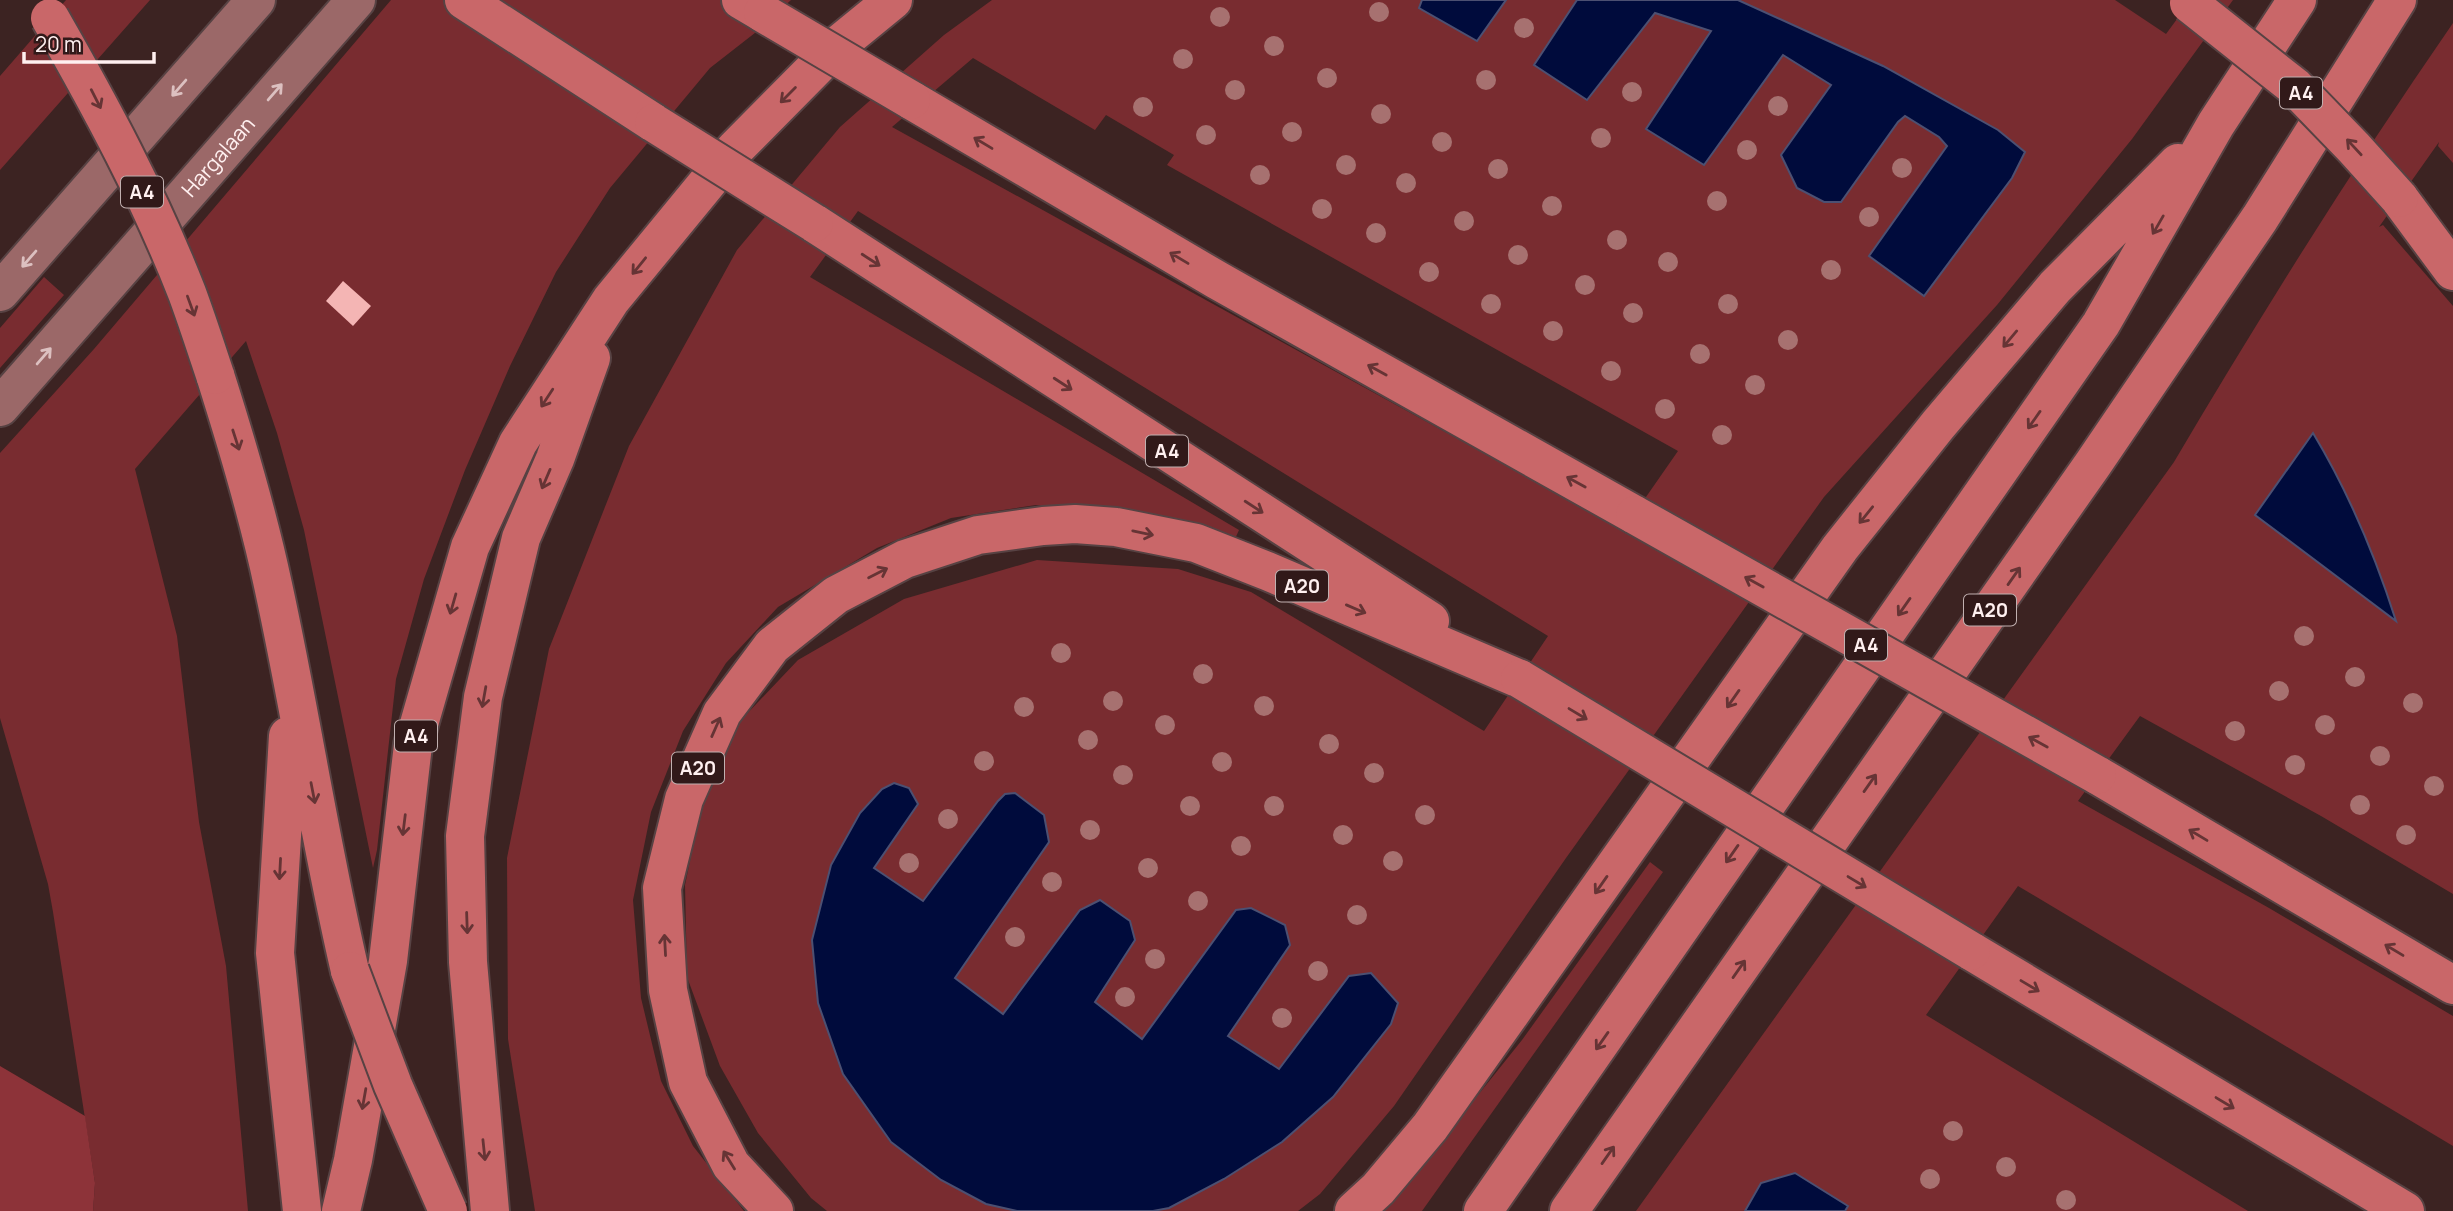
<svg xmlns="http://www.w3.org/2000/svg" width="2453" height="1211" font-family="Manrope,sans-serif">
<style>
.green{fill:#792c30;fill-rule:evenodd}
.forest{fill:#8d3339}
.water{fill:#000b3c;stroke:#4c5072;stroke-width:2}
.building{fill:#f4b5b4}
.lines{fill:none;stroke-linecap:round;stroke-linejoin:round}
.secondary-casing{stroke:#574243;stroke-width:42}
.highway-casing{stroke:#574243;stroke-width:42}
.secondary{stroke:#9b6868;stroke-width:38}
.highway{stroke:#c96769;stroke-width:38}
.highway-bridge-casing{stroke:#574243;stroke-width:42;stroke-linecap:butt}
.highway-bridge{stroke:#c96769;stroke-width:38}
.tree{fill:#a77170}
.oneway{stroke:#dcc0c0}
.oneway2{stroke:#663435}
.labels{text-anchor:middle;stroke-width:7;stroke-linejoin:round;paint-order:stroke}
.shield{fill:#311919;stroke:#c1b0b0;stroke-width:2}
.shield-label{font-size:19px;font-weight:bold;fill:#fff0f0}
.street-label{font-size:21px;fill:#fff0f0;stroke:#311919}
</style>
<rect width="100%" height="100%" fill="#3c2322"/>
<path class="green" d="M66,0H150L0,170V76Z
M391,0H791L760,29L710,68L610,188L556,272L510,366L465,470L424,579L396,679L377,850L373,868L304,530L277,433L246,341L135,469L177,636L199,822L226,966L248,1211H93L95,1183L53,912L48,884L0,718V453L94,349Z
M992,0H1422L1419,8L1477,41L1506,0H1577L1534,65L1587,100L1655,12L1711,31L1646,129L1704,165L1783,55L1831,85L1781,155L1798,188L1824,202H1841L1898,122L1905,116L1939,137L1947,145L1869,256L1924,296L2012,178L2025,152L1998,130L1883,66L1738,0H2115L2166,34L2191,0H2233L2132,139L1997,305L1824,497L1566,858L1394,1106L1320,1194L1298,1211H1153L1169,1208L1224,1179L1282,1142L1333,1097L1391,1024L1398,1002L1371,973L1349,976L1279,1069L1228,1035L1290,945L1285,925L1251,908L1236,910L1142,1039L1095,1002L1135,940L1130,921L1100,900L1080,910L1003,1014L955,978L1049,842L1044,815L1015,793L1005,794L998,801L923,901L874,868L918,804L909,788L894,783L882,789L860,813L831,865L812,940L818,1003L843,1074L890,1142L942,1180L986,1204L1017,1211H827L811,1198L758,1133L720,1066L687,977L685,885L703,798L741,720L798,660L904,599L1037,560L1178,569L1251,592L1484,731L1548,636L858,211L810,277L1239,530L1234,541L1186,524L1036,505L951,518L877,548L778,607L726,663L683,731L651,812L633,900L641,998L661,1081L693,1146L744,1211H535L508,1039L507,858L549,649L629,446L737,250L840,127L944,35ZM973,58L1095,130L1106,115L1174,155L1167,165L1678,451L1623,530L892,127Z
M2453,23V163L2438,146L2439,142L2379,227L2383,225L2453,306V894L2321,816L2140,716L2078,801L2269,908L2453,1016V1146L2018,886L1926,1015L2248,1211H1845L1847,1207L1761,1183L1745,1211H1636L2174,462C2262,313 2354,166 2453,23ZM2314,434C2349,493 2375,555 2395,620L2256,516Z
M44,277L64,295L0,368V328Z
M1650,862L1663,872L1422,1211H1380L1402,1190L1522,1040Z"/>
<path class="forest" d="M0,1066L85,1116L95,1183L93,1211H0Z"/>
<path class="water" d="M1422,0H1506L1477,41L1419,8Z
M1577,0H1738L1883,66L1998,130L2025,152L2012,178L1924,296L1869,256L1947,146L1939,137L1905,116L1898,122L1841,202H1824L1797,188L1781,155L1831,85L1783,55L1704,165L1646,129L1711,31L1655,13L1587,100L1534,65Z
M2313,433C2349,493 2375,555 2396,621L2255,515Z
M894,783L909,788L918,804L874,868L923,901L998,801L1005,794L1015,793L1044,815L1049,842L955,978L1003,1014L1080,910L1100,900L1130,921L1135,940L1095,1002L1142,1039L1236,910L1251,908L1285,925L1290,945L1228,1036L1279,1069L1349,976L1371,973L1398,1003L1391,1024L1333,1097L1282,1142L1224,1179L1169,1208L1153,1211H1017L986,1204L941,1180L891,1142L843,1074L818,1003L812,940L831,865L860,813L882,789Z
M1795,1173L1848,1206L1845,1211H1745L1761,1183Z"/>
<path class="building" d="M343,281L371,306L353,326L326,301Z"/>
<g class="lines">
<defs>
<g id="secondary">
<path d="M0,292L256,0"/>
<path id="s1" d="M0,407L356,0"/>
</g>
<path id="highway" d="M464,0L654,123
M741,0L763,13
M911,100L1217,280L1635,515
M2399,198L2453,271
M814,223L1430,621
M215,375C237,444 258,514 273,585C301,713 320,843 350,971
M288,736L275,953L302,1211
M2097,775L2453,985
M1971,951L2405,1211
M341,1211L353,1160L388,961L413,745L470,547L518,443L611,300L735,149L838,45L893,0
M490,1211L468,962L465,836L483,697L521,538L555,459L591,358
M774,1211L731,1165L688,1082L668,990L662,888L684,799L722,713L772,646L836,595L905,559L978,535L1043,526L1075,524L1116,527L1196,543L1267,571L1520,679
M1354,1211L1378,1189L1430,1127L1840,548L1938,425L2055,287L2178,163
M1483,1211L2101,324L2216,124L2297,0
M1569,1211L2093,464L2260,218L2397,0"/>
</defs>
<use href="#secondary" class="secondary-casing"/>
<use href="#highway" class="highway-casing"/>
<use href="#secondary" class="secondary"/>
<use href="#highway" class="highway"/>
<defs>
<path id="highway-bridge" d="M2189,3L2295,87L2354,148L2399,198
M763,13L911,100
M50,18C101,107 150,198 187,293C197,320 206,348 215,375
M654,123L814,223
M1635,515L2097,775
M1520,679L1971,951
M350,971L393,1085L448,1211"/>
</defs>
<use href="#highway-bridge" class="highway-bridge-casing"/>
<use href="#highway-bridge" class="highway-bridge"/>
</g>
<g class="tree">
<circle cx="1379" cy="12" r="10"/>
<circle cx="1220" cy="17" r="10"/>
<circle cx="1524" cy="28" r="10"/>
<circle cx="1274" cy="46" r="10"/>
<circle cx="1183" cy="59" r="10"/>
<circle cx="1327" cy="78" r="10"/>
<circle cx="1486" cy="80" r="10"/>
<circle cx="1235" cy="90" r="10"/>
<circle cx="1632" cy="92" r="10"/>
<circle cx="1778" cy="106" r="10"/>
<circle cx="1143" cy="107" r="10"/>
<circle cx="1381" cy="114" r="10"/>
<circle cx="1292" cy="132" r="10"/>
<circle cx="1206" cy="135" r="10"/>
<circle cx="1601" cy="138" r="10"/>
<circle cx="1442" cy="142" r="10"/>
<circle cx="1747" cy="150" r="10"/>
<circle cx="1346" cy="165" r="10"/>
<circle cx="1902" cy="168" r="10"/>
<circle cx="1498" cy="169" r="10"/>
<circle cx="1260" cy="175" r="10"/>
<circle cx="1406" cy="183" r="10"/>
<circle cx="1717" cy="201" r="10"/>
<circle cx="1552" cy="206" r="10"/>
<circle cx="1322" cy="209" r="10"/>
<circle cx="1869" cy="217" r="10"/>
<circle cx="1464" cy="221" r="10"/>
<circle cx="1376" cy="233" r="10"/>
<circle cx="1617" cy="240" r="10"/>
<circle cx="1518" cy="255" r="10"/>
<circle cx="1668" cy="262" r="10"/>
<circle cx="1831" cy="270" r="10"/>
<circle cx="1429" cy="272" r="10"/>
<circle cx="1585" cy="285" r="10"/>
<circle cx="1491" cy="304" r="10"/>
<circle cx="1728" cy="304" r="10"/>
<circle cx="1633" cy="313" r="10"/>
<circle cx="1553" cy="331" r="10"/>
<circle cx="1788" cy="340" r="10"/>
<circle cx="1700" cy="354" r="10"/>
<circle cx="1611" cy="371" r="10"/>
<circle cx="1755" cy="385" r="10"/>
<circle cx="1665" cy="409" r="10"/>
<circle cx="1722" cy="435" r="10"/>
<circle cx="2304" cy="636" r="10"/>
<circle cx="1061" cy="653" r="10"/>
<circle cx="1203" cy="674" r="10"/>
<circle cx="2355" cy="677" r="10"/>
<circle cx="2279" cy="691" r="10"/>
<circle cx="1113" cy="701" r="10"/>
<circle cx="2413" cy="703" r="10"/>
<circle cx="1264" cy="706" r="10"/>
<circle cx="1024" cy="707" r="10"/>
<circle cx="1165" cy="725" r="10"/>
<circle cx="2325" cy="725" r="10"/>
<circle cx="2235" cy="731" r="10"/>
<circle cx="1088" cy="740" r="10"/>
<circle cx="1329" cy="744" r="10"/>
<circle cx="2380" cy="756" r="10"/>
<circle cx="984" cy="761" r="10"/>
<circle cx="1222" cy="762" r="10"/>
<circle cx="2295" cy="765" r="10"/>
<circle cx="1374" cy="773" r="10"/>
<circle cx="1123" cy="775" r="10"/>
<circle cx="2434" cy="786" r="10"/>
<circle cx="2360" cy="805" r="10"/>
<circle cx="1190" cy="806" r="10"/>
<circle cx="1274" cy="806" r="10"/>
<circle cx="1425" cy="815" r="10"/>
<circle cx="948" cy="819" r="10"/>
<circle cx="1090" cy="830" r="10"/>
<circle cx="1343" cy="835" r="10"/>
<circle cx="2406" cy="835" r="10"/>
<circle cx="1241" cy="846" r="10"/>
<circle cx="1393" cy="861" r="10"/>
<circle cx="909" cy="863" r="10"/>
<circle cx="1148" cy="868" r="10"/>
<circle cx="1052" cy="882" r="10"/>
<circle cx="1198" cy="901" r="10"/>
<circle cx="1357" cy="915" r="10"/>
<circle cx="1015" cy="937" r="10"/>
<circle cx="1155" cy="959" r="10"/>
<circle cx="1318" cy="971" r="10"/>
<circle cx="1125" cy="997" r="10"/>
<circle cx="1282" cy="1018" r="10"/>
<circle cx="1953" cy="1131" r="10"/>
<circle cx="2006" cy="1167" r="10"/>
<circle cx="1930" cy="1179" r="10"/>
<circle cx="2066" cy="1200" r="10"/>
</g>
<defs><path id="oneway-shaft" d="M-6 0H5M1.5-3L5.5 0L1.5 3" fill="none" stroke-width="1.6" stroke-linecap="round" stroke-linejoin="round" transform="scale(1.75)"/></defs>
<g class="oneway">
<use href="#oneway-shaft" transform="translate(179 88) rotate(131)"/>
<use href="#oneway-shaft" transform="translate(275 92) rotate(-49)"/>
<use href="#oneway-shaft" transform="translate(29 259) rotate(131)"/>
<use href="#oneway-shaft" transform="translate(44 356) rotate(-49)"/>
</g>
<g class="oneway2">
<use href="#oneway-shaft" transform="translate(788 95) rotate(135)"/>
<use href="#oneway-shaft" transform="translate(96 99) rotate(63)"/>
<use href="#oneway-shaft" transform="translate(983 143) rotate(-149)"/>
<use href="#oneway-shaft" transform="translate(2354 147) rotate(-133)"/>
<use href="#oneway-shaft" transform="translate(2158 225) rotate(120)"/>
<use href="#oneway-shaft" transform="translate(1179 258) rotate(-149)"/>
<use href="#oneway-shaft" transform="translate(871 260) rotate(33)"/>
<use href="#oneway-shaft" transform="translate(639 266) rotate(129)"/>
<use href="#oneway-shaft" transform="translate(191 306) rotate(70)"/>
<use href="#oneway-shaft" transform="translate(2010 339) rotate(130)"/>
<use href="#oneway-shaft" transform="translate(1377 370) rotate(-151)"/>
<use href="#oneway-shaft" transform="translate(1063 384) rotate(33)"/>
<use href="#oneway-shaft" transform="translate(547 398) rotate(123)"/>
<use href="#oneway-shaft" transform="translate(2034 420) rotate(125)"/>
<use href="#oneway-shaft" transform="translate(236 440) rotate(72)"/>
<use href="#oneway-shaft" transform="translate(546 479) rotate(113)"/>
<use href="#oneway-shaft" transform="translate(1576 482) rotate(-151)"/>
<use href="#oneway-shaft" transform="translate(1254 507) rotate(33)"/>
<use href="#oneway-shaft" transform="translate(1866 515) rotate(129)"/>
<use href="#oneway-shaft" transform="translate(1143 533) rotate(12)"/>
<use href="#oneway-shaft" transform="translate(878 573) rotate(-27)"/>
<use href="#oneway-shaft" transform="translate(2014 576) rotate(-55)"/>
<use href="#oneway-shaft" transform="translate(1754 582) rotate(-151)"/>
<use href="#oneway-shaft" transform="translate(453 604) rotate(106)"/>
<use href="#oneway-shaft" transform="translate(1904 607) rotate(125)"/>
<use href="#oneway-shaft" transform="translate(1356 609) rotate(23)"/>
<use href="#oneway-shaft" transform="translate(484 697) rotate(100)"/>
<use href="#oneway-shaft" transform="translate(1733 699) rotate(125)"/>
<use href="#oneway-shaft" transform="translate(1578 714) rotate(31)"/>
<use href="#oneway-shaft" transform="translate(716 727) rotate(-66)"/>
<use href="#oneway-shaft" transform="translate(2038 742) rotate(-151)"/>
<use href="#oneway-shaft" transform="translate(1870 783) rotate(-55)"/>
<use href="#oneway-shaft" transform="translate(313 793) rotate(79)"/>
<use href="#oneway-shaft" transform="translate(404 825) rotate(97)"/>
<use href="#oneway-shaft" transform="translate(2198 835) rotate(-149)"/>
<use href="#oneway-shaft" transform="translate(1732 854) rotate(125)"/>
<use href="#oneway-shaft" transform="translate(280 869) rotate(93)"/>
<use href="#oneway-shaft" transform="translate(1857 882) rotate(31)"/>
<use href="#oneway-shaft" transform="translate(1601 885) rotate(125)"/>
<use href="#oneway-shaft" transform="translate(467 923) rotate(88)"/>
<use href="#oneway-shaft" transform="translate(665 945) rotate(-93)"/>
<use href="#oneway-shaft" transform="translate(2394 950) rotate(-149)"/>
<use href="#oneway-shaft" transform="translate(1739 969) rotate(-55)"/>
<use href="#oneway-shaft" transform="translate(2030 986) rotate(31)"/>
<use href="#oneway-shaft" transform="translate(1602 1041) rotate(125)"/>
<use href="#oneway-shaft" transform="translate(364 1099) rotate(100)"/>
<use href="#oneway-shaft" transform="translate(2225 1103) rotate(31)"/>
<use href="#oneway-shaft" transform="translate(484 1150) rotate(84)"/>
<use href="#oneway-shaft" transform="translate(1608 1155) rotate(-55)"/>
<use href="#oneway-shaft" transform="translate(729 1160) rotate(-122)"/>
</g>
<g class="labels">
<g class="shield">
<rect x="2280" y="77.5" width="42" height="31" rx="5"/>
<rect x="121" y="176.5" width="42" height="31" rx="5"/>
<rect x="1146" y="435.5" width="42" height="31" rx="5"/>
<rect x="1276" y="570.5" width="52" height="31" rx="5"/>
<rect x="1964" y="594.5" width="52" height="31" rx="5"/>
<rect x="1845" y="629.5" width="42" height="31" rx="5"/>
<rect x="395" y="720.5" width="42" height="31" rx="5"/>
<rect x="672" y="752.5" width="52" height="31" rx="5"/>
</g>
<g class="shield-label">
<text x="2301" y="100">A4</text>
<text x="142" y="199">A4</text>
<text x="1167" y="458">A4</text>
<text x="1302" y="593">A20</text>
<text x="1990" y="617">A20</text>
<text x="1866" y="652">A4</text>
<text x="416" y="743">A4</text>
<text x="698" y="775">A20</text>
</g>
<g class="street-label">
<text dy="7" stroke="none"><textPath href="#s1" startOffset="332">Hargalaan</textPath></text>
</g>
</g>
<path d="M24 52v10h130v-10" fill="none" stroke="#fff0f0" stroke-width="3.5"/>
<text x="35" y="52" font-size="21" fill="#fff0f0" stroke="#311919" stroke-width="5" paint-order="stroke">20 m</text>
</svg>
